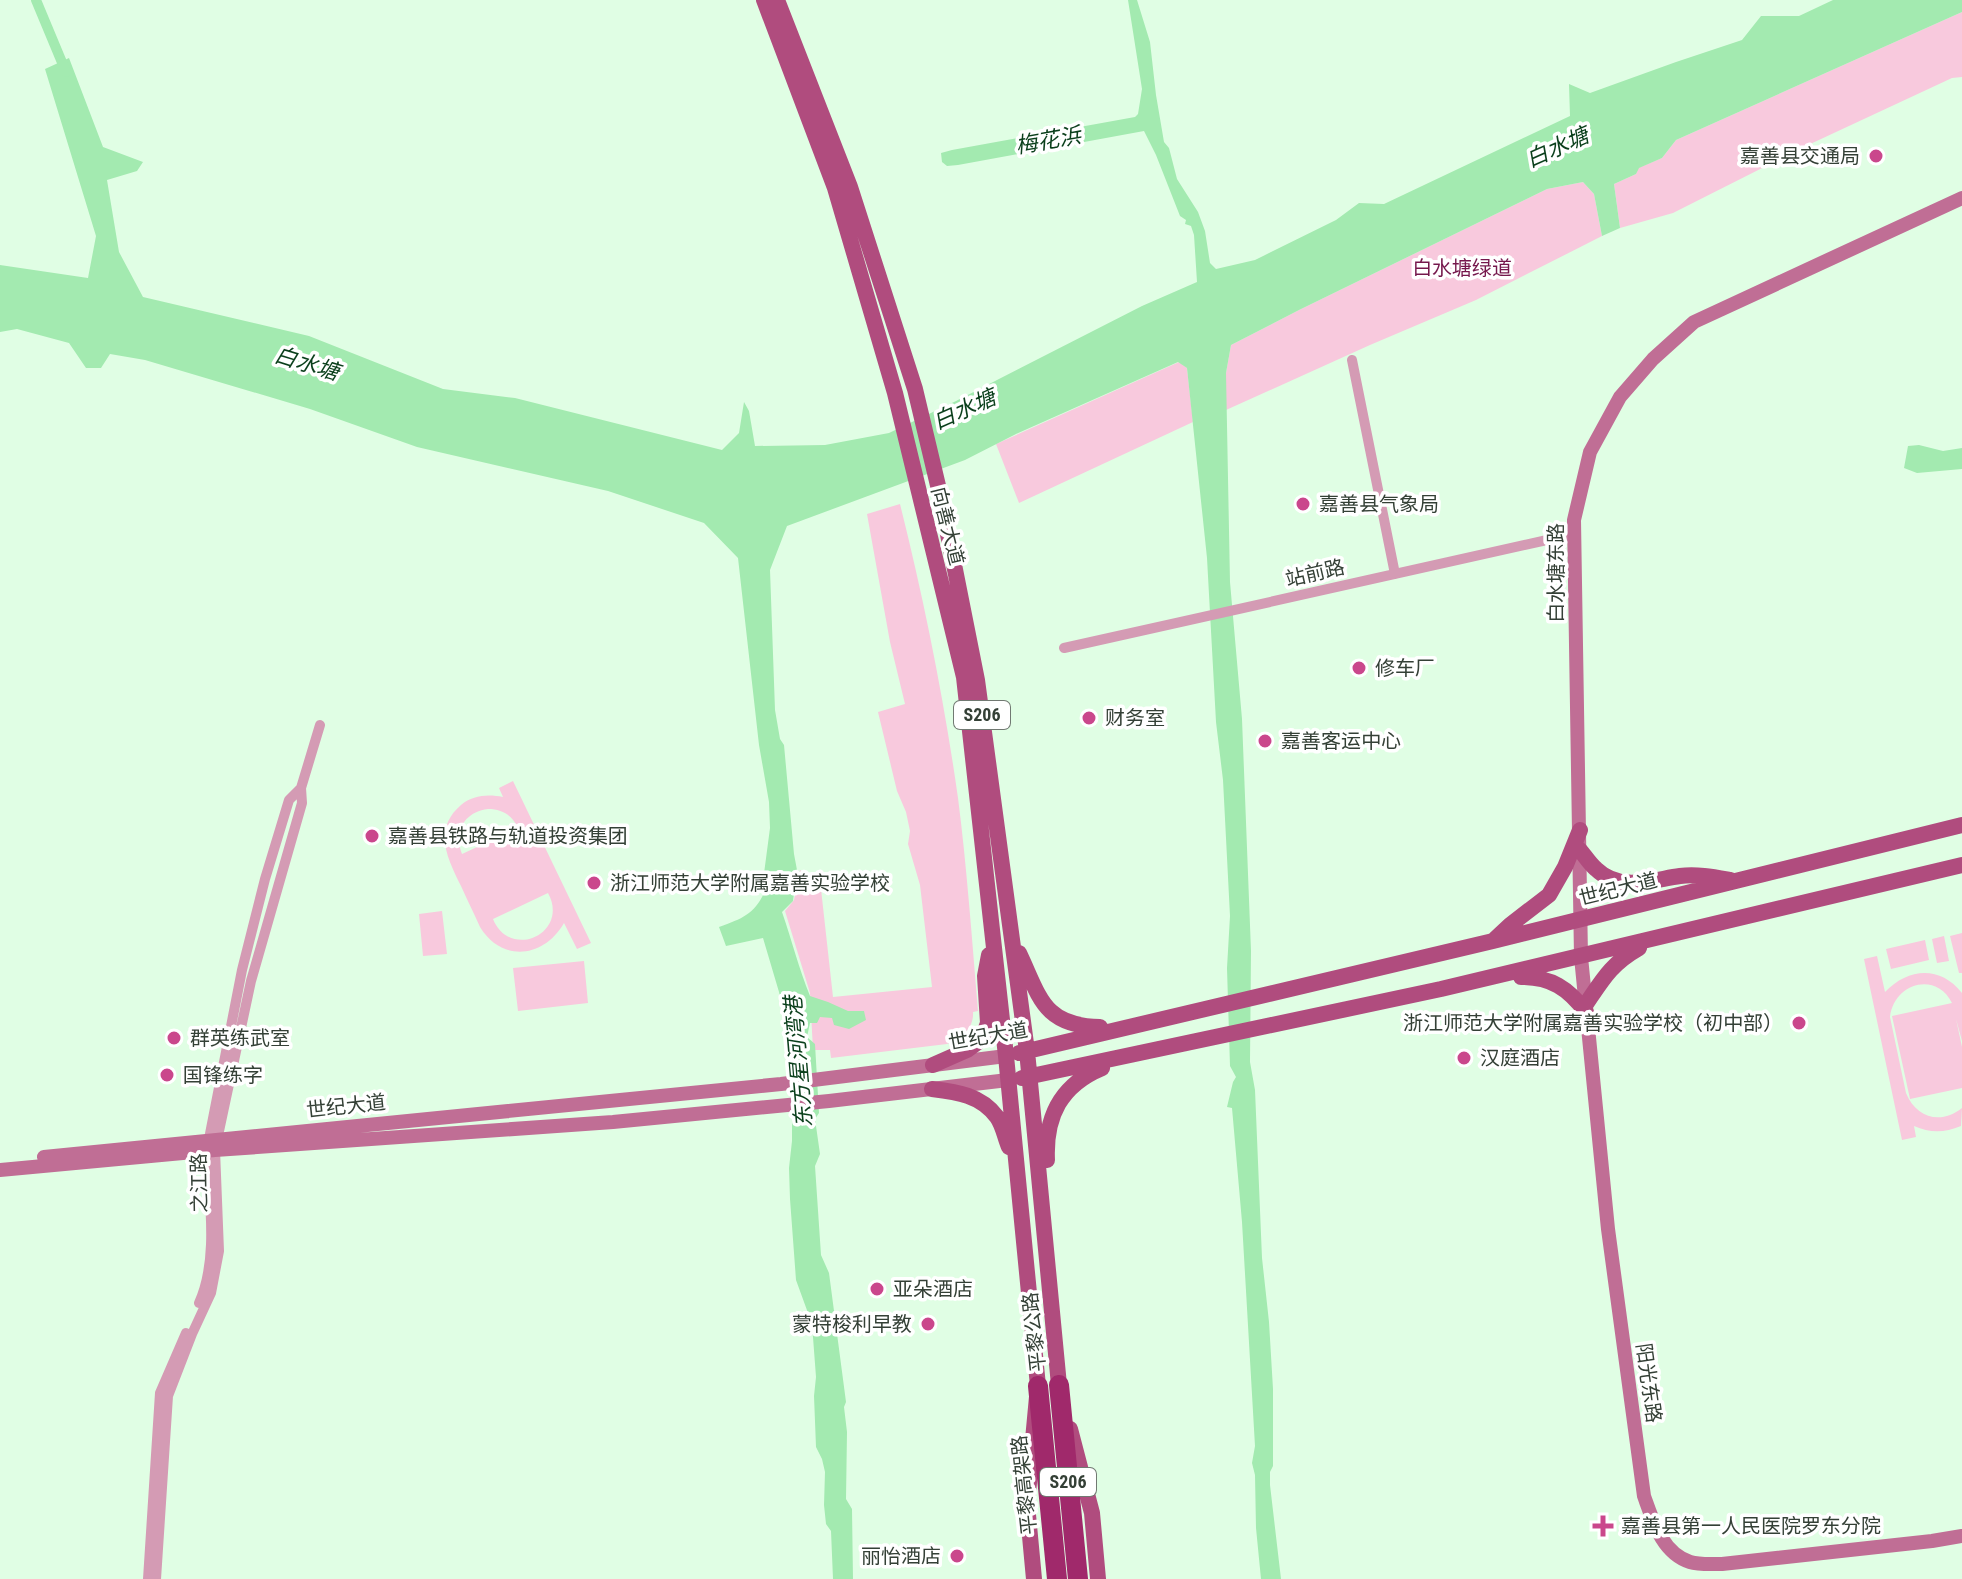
<svg xmlns="http://www.w3.org/2000/svg" width="1962" height="1579" font-family="'Roboto Condensed','Noto Sans SC',sans-serif">
<style>
.green{fill:#f8c9dd;fill-rule:evenodd}
.water{fill:#a3eab0}
.lines{fill:none;stroke-linecap:round;stroke-linejoin:round}
.canal{stroke:#a3eab0;stroke-width:10}
.street{stroke:#d49bb4;stroke-width:10}
.secondary{stroke:#c06e95;stroke-width:14}
.primary{stroke:#b04c7e;stroke-width:16}
.highway{stroke:#a0296b;stroke-width:20}
.poi-dot{fill:#ca478c;stroke:#fff;stroke-width:3}
.labels{text-anchor:middle;stroke-width:7;stroke-linejoin:round;paint-order:stroke}
.shield{fill:#fff;stroke:#717972;stroke-width:2}
.shield-label{font-size:18px;font-weight:bold;fill:#344036}
.poi-label{font-size:20px;fill:#344036;stroke:#fff;text-anchor:start}
.park-label{font-size:20px;fill:#75174c;stroke:#fff}
.street-label{font-size:20px;fill:#344036;stroke:#fff}
.water-label{font-size:22px;font-style:italic;fill:#0a3f1b;stroke:#fff}
</style>
<rect width="100%" height="100%" fill="#e0fee4"/>
<path class="green" d="M1962,12V77L1952,78L1806,146L1673,213L1620,228L1614,184L1636,174L1638,168L1662,158L1676,140Z
M1583,182L1594,194L1602,236L1476,300L1370,345L1226,410V373L1231,345L1299,310L1547,189Z
M1179,362L1187,368L1193,422L1019,503L996,444Z
M900,504C924,600 944,699 958,798C967,868 972,940 978,1011L973,1012C974,1029 961,1038 947,1044L831,1058L830,1050H813L810,993L785,911L794,900L800,870L810,879L820,880L833,997L932,987L920,885L908,844L910,831L906,812L897,791L878,712L905,704L890,642L867,514Z
M513,781L591,943L577,949L564,923C544,958 502,963 480,927C474,913 467,900 461,886C448,859 432,830 461,805C473,795 488,794 503,797L499,788ZM488,809C502,809 512,815 518,828L462,854C453,832 464,812 488,809ZM548,893C570,933 510,961 493,919Z
M442,911L447,954L423,956L419,914Z
M1962,933V973H1959L1950,936Z
M1944,936L1949,961L1937,963L1932,939Z
M1925,940L1929,960L1891,969L1886,949Z
M1877,956L1885,992C1908,968 1940,965 1962,993V1041L1956,1019L1962,1047V1088L1910,1099L1892,1016L1952,1003C1936,971 1894,983 1890,1017L1906,1093C1916,1118 1941,1125 1962,1108L1961,1126C1944,1133 1930,1133 1914,1126L1916,1137L1902,1140L1864,959Z
M584,961L588,1003L518,1011L513,968Z"/>
<path class="water" d="M1128,0H1137L1150,42L1156,95L1164,142L1169,148L1177,179L1198,212L1205,231L1210,263L1216,269L1255,260L1336,220L1359,203L1384,204L1570,116L1569,84L1590,93L1676,62L1742,40L1761,16H1799L1833,0H1962V12L1676,140L1662,158L1639,168L1636,174L1614,184L1620,228L1602,236L1594,194L1583,182L1547,189L1299,310L1231,345L1226,373L1230,582L1242,719L1251,951L1250,1062L1255,1090L1262,1258L1269,1322L1273,1389V1466L1270,1472V1485L1281,1579H1261L1256,1528L1255,1475L1252,1463L1255,1446L1242,1222L1232,1108L1227,1107L1233,1082L1236,1077L1230,1066L1227,968L1230,916L1223,780L1216,722L1207,558L1187,368L1178,362L1016,434L965,460L787,526L770,570L775,710L780,739L784,745L794,854L797,870L793,901L782,912C792,941 799,969 810,996L828,1002L848,1011H864L866,1020L849,1029L834,1025L832,1018L820,1017L817,1023H810L807,1037L815,1044L819,1113L815,1119L820,1154L815,1166L821,1255L829,1273L846,1402L844,1407L847,1432L846,1499L852,1509L853,1579H833L831,1531L826,1524L824,1505L825,1472L822,1459L816,1447L814,1396L816,1377L812,1324L796,1280L790,1199L789,1168L792,1141V1057L788,1026L786,1024L779,992L763,938L726,946L719,927C744,918 755,914 766,889L763,881L770,828L769,802L759,745L738,558L704,523L608,491L417,447L310,409L145,360L110,354L101,368H86L69,343L17,329L0,332V265L88,278L96,236L45,69L69,58L103,147L143,162L137,171L107,180L119,252L143,297L309,336L443,389L515,398L722,450L739,433L744,402L749,411L755,446L825,445L889,433L956,401L1142,306L1197,282L1194,235L1191,226L1185,224L1186,220L1180,216L1156,155L1144,131L958,165L947,166L942,162L941,153L952,150L1135,117L1138,114L1142,89Z
M1919,445L1943,451L1962,448V469L1917,473L1904,468L1908,446Z"/>
<g class="lines">
<path class="canal" d="M36,0L66,72"/>
<path class="street" d="M1352,360L1395,574
M1064,648L1574,534
M208,1144L242,970L265,879L289,800L301,788
M199,1303C219,1259 209,1199 207,1151
M148,1579L160,1393L186,1333
M156,1579L168,1396L192,1334L211,1293L219,1251L215,1150L251,981L302,803L301,788L320,725"/>
<path class="secondary" d="M1962,198L1694,322L1653,359L1620,397L1590,452L1574,520L1581,957L1608,1229L1644,1496C1653,1521 1662,1553 1690,1562C1699,1565 1712,1564 1722,1564L1932,1541L1962,1536
M44,1157L781,1084L1006,1056
M0,1170L215,1150L613,1122L829,1101L1008,1080"/>
<path class="primary" d="M764,0L835,188L895,393L964,677L1006,1056L1038,1386L1027,1504L1034,1579
M777,0L850,187L915,389L940,494L977,680L1027,1051L1059,1385L1061,1395
M1580,850C1585,856 1590,864 1596,869C1620,892 1651,880 1680,876C1697,874 1713,877 1730,880
M1495,939L1510,925L1549,895L1565,867L1580,830
M1019,953C1040,997 1043,1026 1100,1027
M1521,977C1551,977 1568,988 1586,1012
M1586,1004C1603,979 1611,964 1639,948
M1019,1053L1493,941L1962,825
M933,1065L967,1050L982,1039L988,1023L985,976L989,955
M1022,1078L1441,989L1962,865
M932,1089C957,1092 981,1095 997,1117C1003,1125 1005,1138 1009,1147
M1047,1160C1045,1116 1061,1085 1102,1068
M1070,1429L1092,1513L1098,1579"/>
<path class="highway" d="M1059,1385L1078,1579
M1038,1386L1057,1579"/>
</g>
<g class="poi-dot">
<circle cx="1876" cy="156" r="8"/>
<circle cx="1303" cy="504" r="8"/>
<circle cx="1359" cy="668" r="8"/>
<circle cx="1089" cy="718" r="8"/>
<circle cx="1265" cy="741" r="8"/>
<circle cx="372" cy="836" r="8"/>
<circle cx="594" cy="883" r="8"/>
<circle cx="1799" cy="1023" r="8"/>
<circle cx="174" cy="1038" r="8"/>
<circle cx="1464" cy="1058" r="8"/>
<circle cx="167" cy="1075" r="8"/>
<circle cx="877" cy="1289" r="8"/>
<circle cx="928" cy="1324" r="8"/>
<path d="M1599 1514h8v8h8v8h-8v8h-8v-8h-8v-8h8z"/>
<circle cx="957" cy="1556" r="8"/>
</g>
<g class="labels">
<g class="shield">
<rect x="954" y="701" width="56" height="28" rx="6"/>
<rect x="1040" y="1468" width="56" height="28" rx="6"/>
</g>
<g class="shield-label">
<text x="982" y="721">S206</text>
<text x="1068" y="1488">S206</text>
</g>
<g class="poi-label">
<text x="1860" y="163" text-anchor="end">嘉善县交通局</text>
<text x="1319" y="511">嘉善县气象局</text>
<text x="1375" y="675">修车厂</text>
<text x="1105" y="725">财务室</text>
<text x="1281" y="748">嘉善客运中心</text>
<text x="388" y="843">嘉善县铁路与轨道投资集团</text>
<text x="610" y="890">浙江师范大学附属嘉善实验学校</text>
<text x="1783" y="1030" text-anchor="end">浙江师范大学附属嘉善实验学校（初中部）</text>
<text x="190" y="1045">群英练武室</text>
<text x="1480" y="1065">汉庭酒店</text>
<text x="183" y="1082">国锋练字</text>
<text x="893" y="1296">亚朵酒店</text>
<text x="912" y="1331" text-anchor="end">蒙特梭利早教</text>
<text x="1621" y="1533">嘉善县第一人民医院罗东分院</text>
<text x="941" y="1563" text-anchor="end">丽怡酒店</text>
</g>
<g class="park-label">
<text x="1462" y="275">白水塘绿道</text>
</g>
<g class="street-label">
<text transform="translate(948 526) rotate(76)" y="7">向善大道</text>
<text transform="translate(1315 573) rotate(-13)" y="7">站前路</text>
<text transform="translate(1556 573) rotate(-90)" y="7">白水塘东路</text>
<text transform="translate(1618 889) rotate(-14)" y="7">世纪大道</text>
<text transform="translate(988 1036) rotate(-10)" y="7">世纪大道</text>
<text transform="translate(346 1106) rotate(-6)" y="7">世纪大道</text>
<text transform="translate(199 1183) rotate(-91)" y="7">之江路</text>
<text transform="translate(1034 1332) rotate(-96)" y="7">平黎公路</text>
<text transform="translate(1649 1383) rotate(82)" y="7">阳光东路</text>
<text transform="translate(1024 1485) rotate(-96)" y="7">平黎高架路</text>
</g>
<g class="water-label">
<text transform="translate(1048 140) rotate(-10)" y="8">梅花浜</text>
<text transform="translate(1557 147) rotate(-24)" y="8">白水塘</text>
<text transform="translate(307 363) rotate(17)" y="8">白水塘</text>
<text transform="translate(964 409) rotate(-24)" y="8">白水塘</text>
<text transform="translate(798 1062) rotate(-95)" y="8">东方星河湾港</text>
</g>
</g>
</svg>
